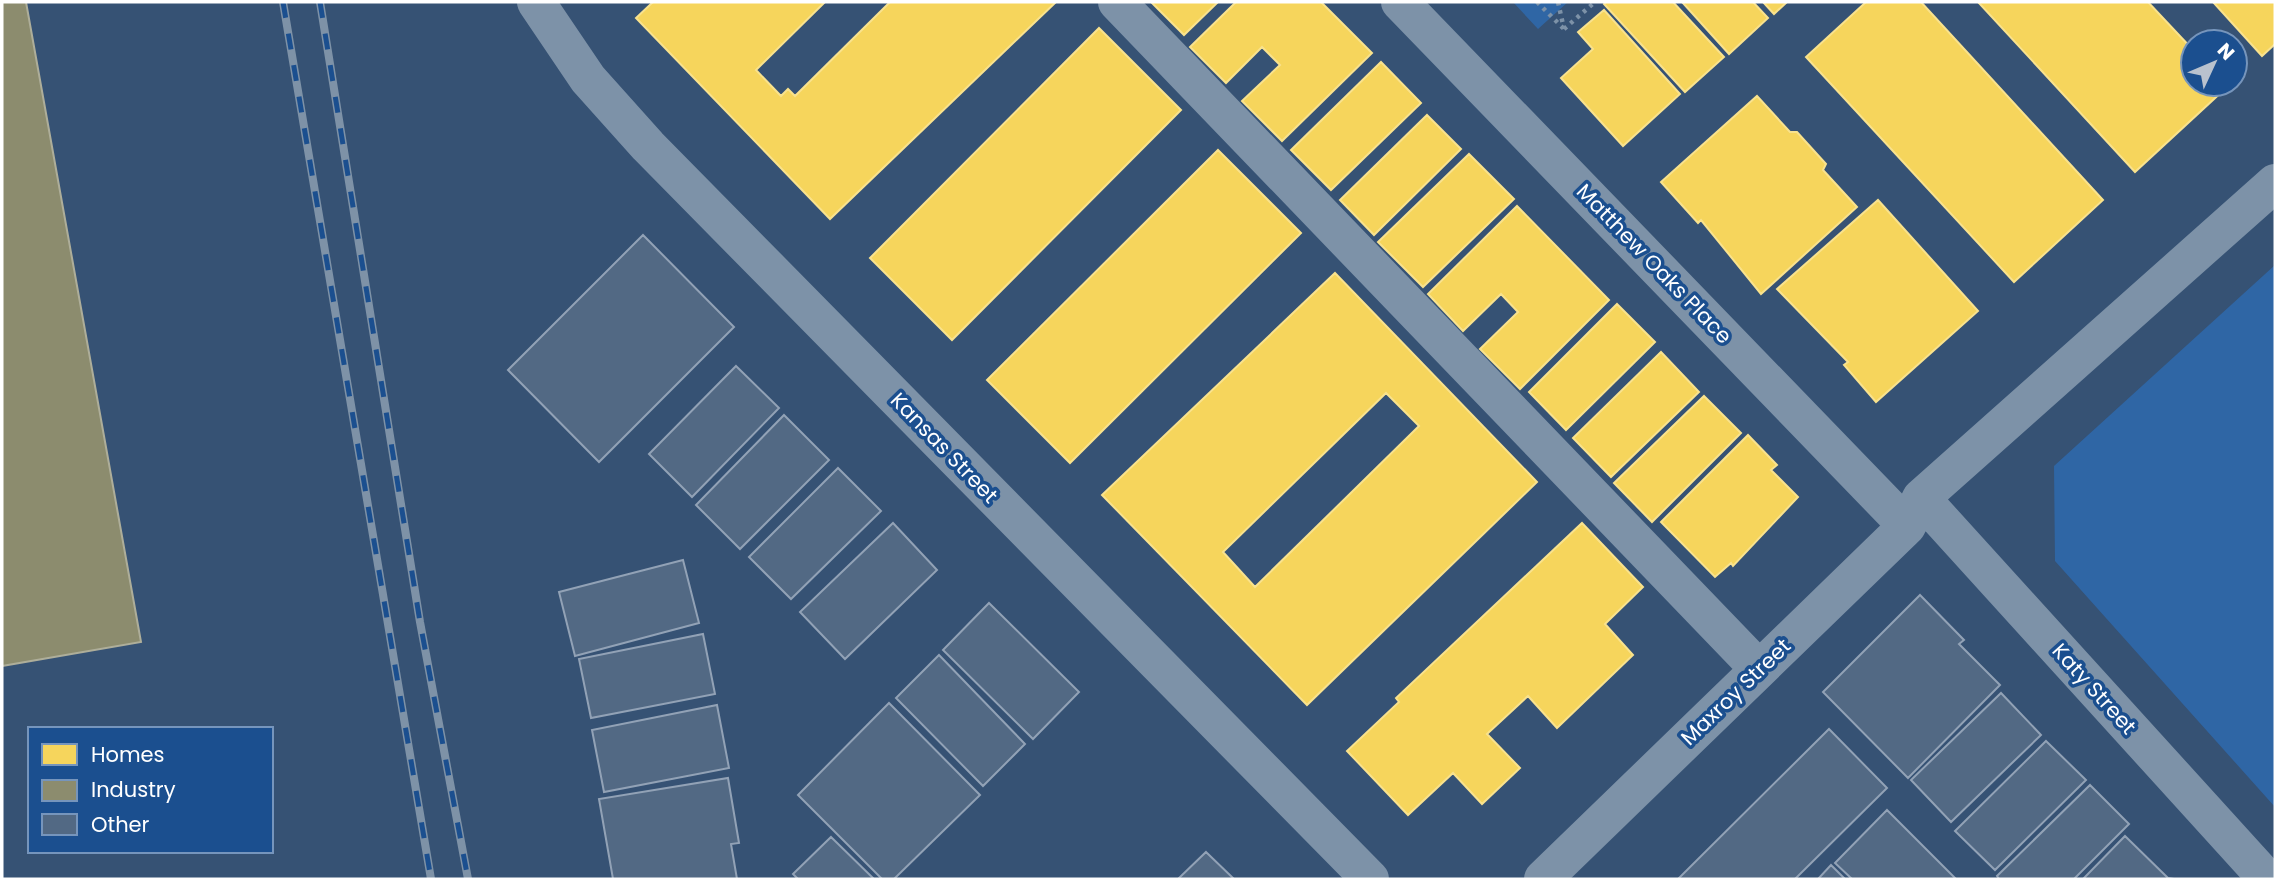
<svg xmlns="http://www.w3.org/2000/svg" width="2277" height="881" font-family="Poppins,sans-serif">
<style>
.green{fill:#2f66a5}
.homes{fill:#f6d55c;stroke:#f9e28d;stroke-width:2;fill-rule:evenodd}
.industry{fill:#8c8c6e;stroke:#aeae9a;stroke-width:2}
.building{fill:#526984;stroke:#92a2b6;stroke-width:2}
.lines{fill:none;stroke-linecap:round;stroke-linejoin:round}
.path{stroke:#7d92a8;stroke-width:4.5;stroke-dasharray:3.5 5;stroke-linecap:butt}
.minor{stroke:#7d92a8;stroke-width:38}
.rail-casing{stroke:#7e92a7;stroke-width:8}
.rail{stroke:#1b4f8f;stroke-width:5;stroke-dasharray:16;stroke-linecap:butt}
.labels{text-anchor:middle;stroke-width:7;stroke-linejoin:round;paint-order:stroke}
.street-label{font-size:21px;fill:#fff;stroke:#1b4f8f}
</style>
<rect width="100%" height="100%" fill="#365274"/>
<path class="green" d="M1513,2H1568L1538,29Z
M2275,265V807L2055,561L2054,466Z"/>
<path class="homes" d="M653,2H825L756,70L781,96L788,89L795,96L890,2H1056L830,219L636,18Z
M1151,2H1218L1184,35Z
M1236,2H1321L1372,53L1282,141L1242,101L1280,65L1262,47L1226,83L1190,47Z
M1606,2H1673L1724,57L1685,92L1604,4Z
M1682,2H1753L1768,18L1729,54Z
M1763,2H1787L1774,14Z
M1866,2H1921L2103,200L2014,282L1806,57Z
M1978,2H2148L2193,50V84H2225L2227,87L2135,172Z
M2213,2H2275V44L2262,56Z
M1604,10L1680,94L1623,146L1561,78L1593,49L1578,32Z
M1099,28L1181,110L952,340L870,258Z
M1381,62L1421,103L1331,190L1291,150Z
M1757,96L1790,132H1797L1826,164L1823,170L1857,207L1761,294L1701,220L1698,223L1661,182Z
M1427,115L1461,149L1374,235L1340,200Z
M1218,150L1301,233L1070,463L987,380Z
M1469,154L1514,199L1423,287L1378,242Z
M1878,200L1978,311L1876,402L1844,365L1848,362L1777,289Z
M1517,206L1609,300L1520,389L1480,349L1518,312L1501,294L1463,331L1428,294Z
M1335,273L1537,482L1307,705L1102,495ZM1386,393L1419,426L1255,587L1223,552Z
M1617,304L1655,342L1566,430L1529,392Z
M1661,352L1699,392L1611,477L1573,438Z
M1704,396L1741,433L1652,522L1614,483Z
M1748,435L1777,465L1771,470L1798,497L1733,566L1731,563L1715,577L1661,522Z
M1582,523L1643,587L1605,624L1633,655L1557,728L1528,696L1487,734L1520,768L1482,804L1453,773L1408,815L1347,751L1399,702L1396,698Z"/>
<path class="industry" d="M2,2H26L141,642L2,666Z"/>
<path class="building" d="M643,235L734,327L599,462L508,370Z
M736,366L779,408L692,497L649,454Z
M784,415L829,460L740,549L696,505Z
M838,468L881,511L791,599L749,557Z
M893,523L937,570L845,659L800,612Z
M683,560L699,623L575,656L559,592Z
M1920,595L1964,640L1959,644L2000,685L1908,778L1823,692Z
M989,603L1079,692L1033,739L943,650Z
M703,634L715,694L591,718L579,659Z
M939,655L1025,744L983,786L896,698Z
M2001,693L2041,735L1951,822L1911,780Z
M889,703L980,795L894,879H882L798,795Z
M717,705L729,768L604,792L592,730Z
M1829,729L1887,788L1795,879H1678Z
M2046,741L2086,780L1995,870L1955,831Z
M728,778L739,843L731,844L737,879H613L599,799Z
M2090,785L2129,824L2074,879H1999L1997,876Z
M1887,810L1956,879H1852L1835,863Z
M2125,836L2168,878L2174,879H2083Z
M831,837L874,879H798L793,874Z
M1206,852L1234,879H1178Z
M1831,865L1845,879H1818Z"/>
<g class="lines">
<path class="path" d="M1537,2L1564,29
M1558,2L1564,29
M1564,29L1595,2"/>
<path class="minor" d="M536,2L588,79L648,146L1370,879
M1117,2L1759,669
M1400,2L1907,526
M1921,498L2267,879
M1543,879L1907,526L1921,498L2275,183"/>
<defs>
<path id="rail" d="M283,2L431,879
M320,2L420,622L468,879"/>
</defs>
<use href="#rail" class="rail-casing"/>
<use href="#rail" class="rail"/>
</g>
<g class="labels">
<g class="street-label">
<text transform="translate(1654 264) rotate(46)" y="7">Matthew Oaks Place</text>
<text transform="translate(944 448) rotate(46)" y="7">Kansas Street</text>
<text transform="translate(2094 689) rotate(48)" y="7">Katy Street</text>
<text transform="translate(1736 692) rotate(-44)" y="7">Maxroy Street</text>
</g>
</g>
<rect width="2277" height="881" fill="none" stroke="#ffffff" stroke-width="7"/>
<rect x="28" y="727" width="245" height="126" fill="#1b4f8f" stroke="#7695bc" stroke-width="2"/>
<rect x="42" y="744" width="35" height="21" fill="#f6d55c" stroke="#7695bc" stroke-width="2"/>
<text x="91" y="762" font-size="21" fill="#ffffff">Homes</text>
<rect x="42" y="780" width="35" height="21" fill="#8c8c6e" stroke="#7695bc" stroke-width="2"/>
<text x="91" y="797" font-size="21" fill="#ffffff">Industry</text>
<rect x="42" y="814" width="35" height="21" fill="#526984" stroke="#7695bc" stroke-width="2"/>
<text x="91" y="832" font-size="21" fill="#ffffff">Other</text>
<g transform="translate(2214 63) rotate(46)"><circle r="33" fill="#1b4f8f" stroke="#7695bc" stroke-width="2"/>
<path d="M0-5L12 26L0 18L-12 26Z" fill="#b9c2ce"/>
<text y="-10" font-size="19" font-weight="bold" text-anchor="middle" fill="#ffffff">N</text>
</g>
</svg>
